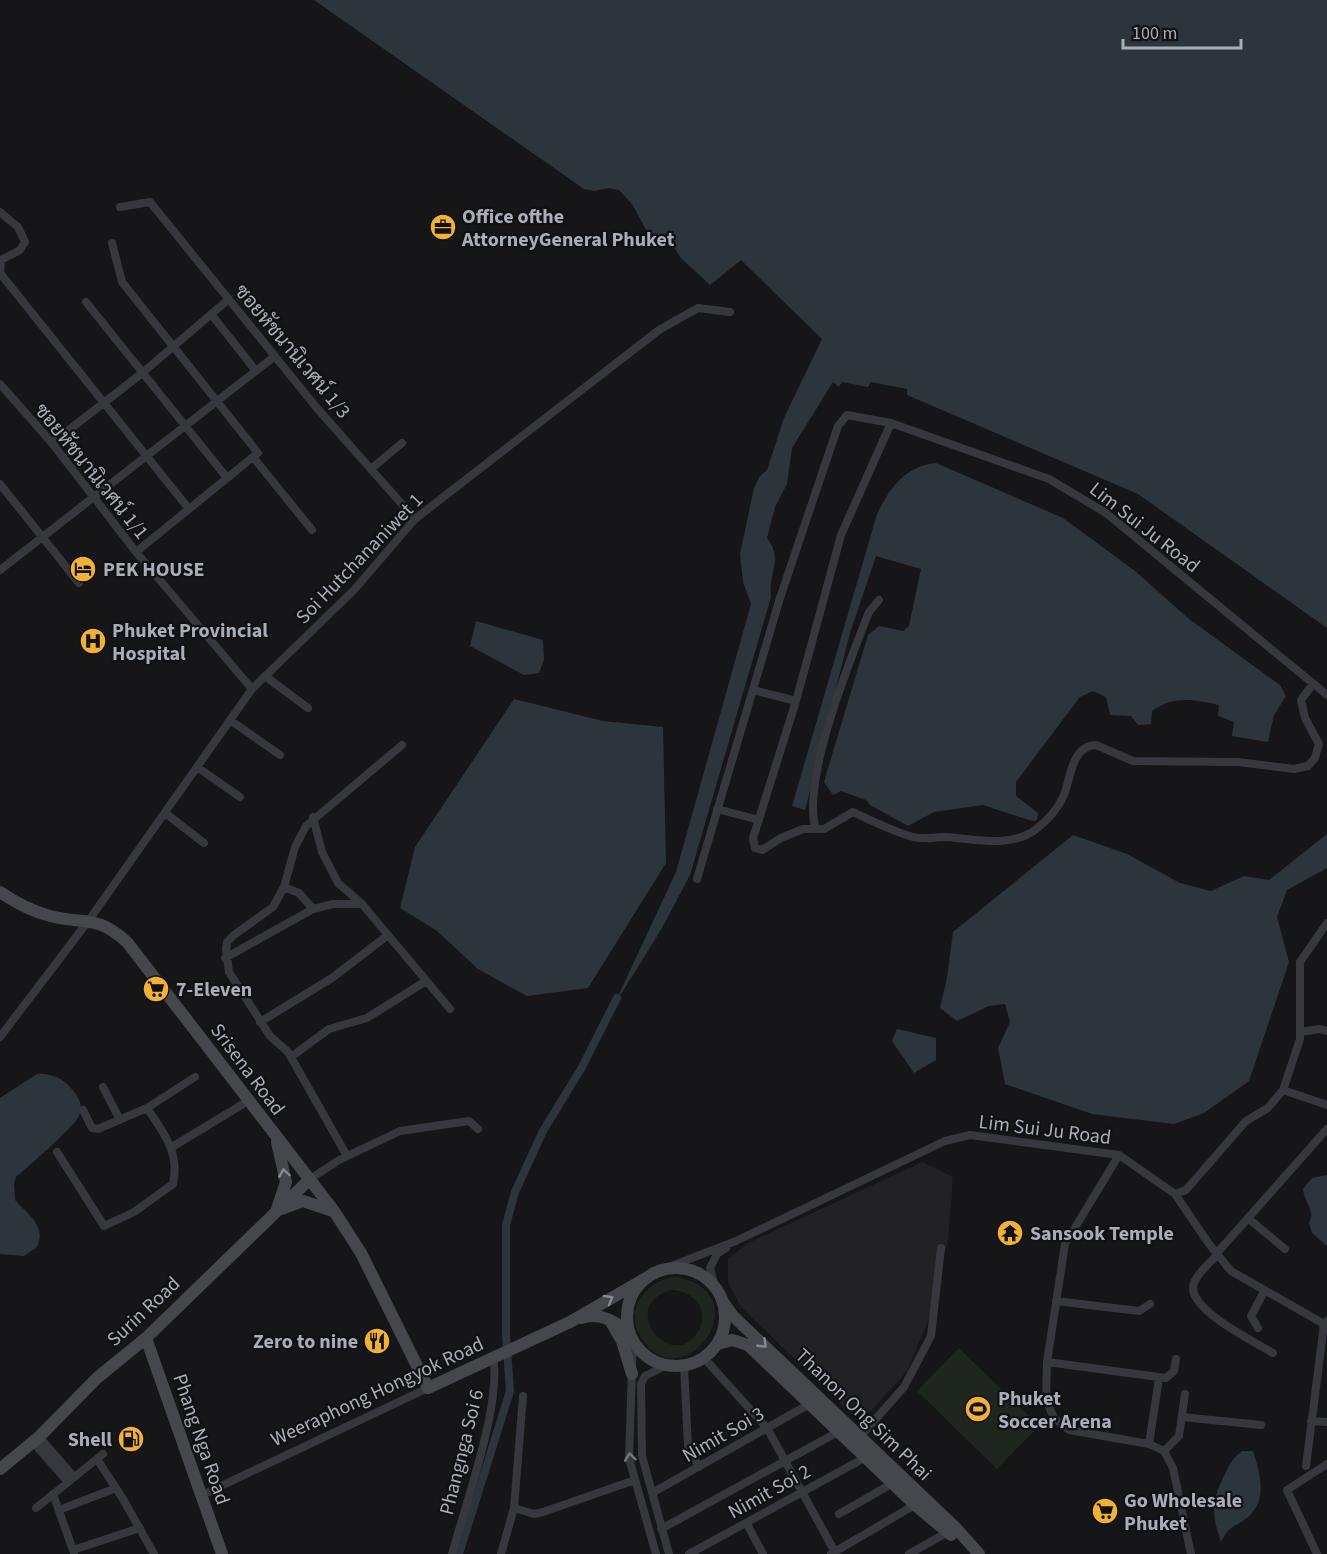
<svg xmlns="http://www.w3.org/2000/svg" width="1327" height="1554" font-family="'Source Sans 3',Sarabun,sans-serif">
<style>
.built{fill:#222225}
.green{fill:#1e261f;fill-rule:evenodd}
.water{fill:#2c353c}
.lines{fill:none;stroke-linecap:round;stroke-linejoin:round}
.canal{stroke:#2c353c;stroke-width:8}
.street{stroke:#37383d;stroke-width:8}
.secondary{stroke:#45474d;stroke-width:12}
.oneway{stroke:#858993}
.oneway2{stroke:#757881}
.labels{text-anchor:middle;stroke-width:4.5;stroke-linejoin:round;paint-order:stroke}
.poi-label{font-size:20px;font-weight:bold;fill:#a8adb8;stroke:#111113;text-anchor:start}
.street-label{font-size:20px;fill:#a8adb8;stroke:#111113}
</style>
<rect width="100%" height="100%" fill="#161618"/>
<path class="built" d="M922,1162L953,1177L948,1241L935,1284L929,1319L907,1371L860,1423L741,1307L728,1282V1259L748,1243Z"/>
<path class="green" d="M675,1277C762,1290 686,1403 642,1339C622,1311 646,1280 675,1277ZM671,1290C692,1290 710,1308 699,1330C675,1375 614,1308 671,1290Z
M959,1348L1039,1426L997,1469L917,1391Z"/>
<path class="water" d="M314,0H1327V628L1138,494L907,395V389L871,382L868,387L842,382L839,387L833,382L792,448L787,484L775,507L767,538C784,560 768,571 771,597L690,875L662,928L613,1007L676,872L751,604L743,582L740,554L754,488L760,476L767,470L784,418L822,339L741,260L710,285L681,258L673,246L648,233L632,204L619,190L609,188L594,191L584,189Z
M936,463L1063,518L1135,571L1189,619L1280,685L1286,696L1274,715L1268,742L1232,736L1234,722L1218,716L1219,705C1194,700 1175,695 1152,711L1151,724L1138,725L1131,716L1110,715L1106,697L1093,691L1080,697L1016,782V796L1038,813L1037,820L1032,821L983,805L934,812L908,826L870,805L866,800L841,791L833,795L824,782L826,775L868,635L879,626L903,631L909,626L921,569L876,556L850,633L805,810L792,806L877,514C890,488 905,466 936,463Z
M476,621L543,640L544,660L539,673L524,675L470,646Z
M514,699L603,721L663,727L666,863L588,988L527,996L478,969L437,931L400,908L415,847Z
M1327,834V868L1287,890L1277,917L1289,962L1249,1081L1204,1113L1174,1124L1092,1114L1005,1084L998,1048L1010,1022L1005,1004L989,1006L957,1021L940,1008L947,978L953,932L1073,835L1127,854L1180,883L1211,891L1244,876L1269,880Z
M897,1029L936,1038V1060L914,1073L892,1041Z
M37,1074C49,1073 62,1078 70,1087C78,1096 84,1104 79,1116C76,1125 27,1168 16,1177L14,1184L15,1200C27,1214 47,1225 37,1247L24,1256L0,1254V1098Z
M1327,1175V1246L1312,1233L1309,1223C1316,1211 1304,1202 1303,1189L1312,1178Z
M1242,1451H1253C1260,1473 1268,1500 1248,1517C1233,1529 1231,1523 1221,1542C1212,1516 1211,1503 1223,1478C1229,1466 1231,1459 1242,1451Z"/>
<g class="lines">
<path class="canal" d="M459,1554L510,1391L506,1335V1225L515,1192L543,1131L581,1069L617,998"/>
<path class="street" d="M120,207L150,202L316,407L415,519
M0,212L18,227L25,242L20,250L1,260L0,273L189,509
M112,243L122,282L258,453L136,552
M86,302L227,478
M211,314L256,371
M0,384L52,443L136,552L252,689
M891,423L841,535L796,701L753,838L755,848L762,850L781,838L803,829H824L853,812C872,821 892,831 913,837C924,840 933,837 944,837C973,838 1009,849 1035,830C1047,821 1058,809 1064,795C1071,778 1071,746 1096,745L1133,761L1238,762L1294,769L1308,766L1315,758L1319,744L1305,718L1301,700L1313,684
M52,443L141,374L229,299
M253,457L312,530
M371,469L402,443
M0,484L79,583
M0,570L275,356
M265,676L308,708
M753,690L796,701
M230,720L280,755
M197,767L240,797
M717,809L759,820
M165,813L204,843
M313,817L322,852L338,883L362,904L450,1009
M815,827C803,776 849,663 869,612L879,600
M697,879L780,598L838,426L847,415L891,423L1049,479L1106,513L1327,695
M284,887L299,893L313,909
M225,958L313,909L333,904H362
M260,1022L332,978L388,935
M1300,1032L1320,1029L1327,1031
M0,1037L89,920L252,689L354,590L415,519L659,330L698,308L730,312
M291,1057L329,1029L367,1018L426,981
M103,1087L120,1120
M1283,1090L1327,1105
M147,1108L195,1077
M172,1147L248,1101
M57,1152L104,1226L134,1212L173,1184C180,1153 164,1133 147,1108L98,1129L92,1128L83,1110
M1119,1155L1065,1244L1047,1362L1046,1400L1054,1418L1069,1430L1149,1444L1164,1451L1173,1468L1191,1554
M347,1156L288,1052L270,1036L229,972L226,949L227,942L234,935L273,907L284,887L295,847L306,826L402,745
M310,1179L339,1160L400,1131L469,1121L478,1129
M1175,1194L1209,1244L1231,1271L1324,1324
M1249,1219L1285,1249
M1217,1253L1327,1129
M1218,1254C1210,1263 1198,1272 1194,1283C1184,1308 1255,1342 1273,1353
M661,1270L736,1241L945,1141L970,1135L1119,1155L1175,1194L1186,1190L1246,1121L1268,1108L1283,1090L1300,1039V962L1327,923
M715,1287L710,1268L717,1254L726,1248
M1056,1301L1139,1311L1150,1304
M1258,1328L1251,1316L1265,1290
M633,1340L629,1458L656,1554
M704,1358L767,1428L836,1554
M1047,1362L1166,1378L1174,1371L1176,1359
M667,1365L645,1376L641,1384L642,1456L669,1554
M684,1366L688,1446L699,1467
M1182,1417L1261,1425
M1311,1421L1327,1422
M39,1437L74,1477
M859,1438L904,1387L931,1336L941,1248
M33,1442L68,1482
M1149,1444L1159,1378
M1164,1451L1179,1436L1185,1394
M97,1459L123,1499L154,1554
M1306,1466L1324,1324L1327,1321
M652,1493L813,1402
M53,1494L74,1553
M202,1495L428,1388
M36,1508L103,1454
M514,1508L534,1514L543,1512L635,1480
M59,1510L116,1488
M839,1514L893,1483
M747,1524L763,1554
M661,1529L838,1432
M73,1550L140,1528
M452,1554C465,1506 502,1403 493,1358
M501,1554L514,1508L523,1396
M689,1554L868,1456
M831,1554L918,1503
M909,1554L948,1532
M1317,1554L1287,1490L1327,1464"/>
<path class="secondary" d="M0,892C16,903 31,911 50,916C87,925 95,914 127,942L334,1211L361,1253L428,1388L570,1322L648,1277
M277,1142L286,1182L277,1209
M282,1209L303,1201L333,1211
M627 1317a49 49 0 1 1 98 0a49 49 0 1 1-98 0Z
M723,1302L733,1316L955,1527L979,1554
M581,1318C600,1312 614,1321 629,1332
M611,1322L622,1341L632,1374
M146,1338L222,1554
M718,1344L732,1340L748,1345L915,1505L951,1535
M0,1469L39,1437L97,1378L146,1338L310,1179"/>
</g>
<defs><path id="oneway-chevron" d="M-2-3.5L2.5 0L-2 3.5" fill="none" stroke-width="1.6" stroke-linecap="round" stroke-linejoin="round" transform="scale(1.5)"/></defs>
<g class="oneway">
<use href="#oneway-chevron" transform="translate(284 1173) rotate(-98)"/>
<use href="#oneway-chevron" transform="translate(609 1299) rotate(-30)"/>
<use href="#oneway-chevron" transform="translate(763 1344) rotate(44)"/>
</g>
<use class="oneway2" href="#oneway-chevron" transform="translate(630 1457) rotate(-97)"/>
<defs>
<symbol id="office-disc" viewBox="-11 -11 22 22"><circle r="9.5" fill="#f2b134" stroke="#111113"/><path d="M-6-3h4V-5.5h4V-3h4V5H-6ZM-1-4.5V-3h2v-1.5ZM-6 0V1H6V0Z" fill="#111"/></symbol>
<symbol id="hotel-disc" viewBox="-11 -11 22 22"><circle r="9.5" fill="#f2b134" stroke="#111113"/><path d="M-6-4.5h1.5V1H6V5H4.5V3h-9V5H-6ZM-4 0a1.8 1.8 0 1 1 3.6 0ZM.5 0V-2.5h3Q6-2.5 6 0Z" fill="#111"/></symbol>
<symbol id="hospital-disc" viewBox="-11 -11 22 22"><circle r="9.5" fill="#f2b134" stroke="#111113"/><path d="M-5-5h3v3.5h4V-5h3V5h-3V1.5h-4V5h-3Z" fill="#111"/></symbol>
<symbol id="supermarket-disc" viewBox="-11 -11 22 22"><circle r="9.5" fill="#f2b134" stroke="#111113"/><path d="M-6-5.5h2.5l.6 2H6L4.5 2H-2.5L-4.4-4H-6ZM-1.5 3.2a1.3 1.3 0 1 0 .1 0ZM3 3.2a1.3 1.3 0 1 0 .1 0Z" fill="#111"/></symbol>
<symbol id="temple-disc" viewBox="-11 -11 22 22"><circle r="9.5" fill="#f2b134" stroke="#111113"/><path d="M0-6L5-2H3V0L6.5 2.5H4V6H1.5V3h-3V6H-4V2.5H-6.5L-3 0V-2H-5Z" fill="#111"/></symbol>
<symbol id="restaurant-disc" viewBox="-11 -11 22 22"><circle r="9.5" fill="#f2b134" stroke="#111113"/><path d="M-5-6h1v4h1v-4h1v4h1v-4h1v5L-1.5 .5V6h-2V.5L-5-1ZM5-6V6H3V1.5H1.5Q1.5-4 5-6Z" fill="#111"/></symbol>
<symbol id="stadium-disc" viewBox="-11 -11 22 22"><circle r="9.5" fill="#f2b134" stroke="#111113"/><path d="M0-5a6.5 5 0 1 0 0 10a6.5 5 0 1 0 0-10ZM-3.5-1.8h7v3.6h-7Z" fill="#111"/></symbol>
<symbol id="fuel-disc" viewBox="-11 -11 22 22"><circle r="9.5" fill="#f2b134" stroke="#111113"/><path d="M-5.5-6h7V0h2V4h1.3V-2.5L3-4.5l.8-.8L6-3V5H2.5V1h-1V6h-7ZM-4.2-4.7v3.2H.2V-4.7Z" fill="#111"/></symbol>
</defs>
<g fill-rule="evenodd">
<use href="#office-disc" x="428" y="212" width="30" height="30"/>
<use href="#hotel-disc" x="68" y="554" width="30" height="30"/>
<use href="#hospital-disc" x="78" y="626" width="30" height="30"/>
<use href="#supermarket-disc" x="141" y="974" width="30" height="30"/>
<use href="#temple-disc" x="995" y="1218" width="30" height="30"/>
<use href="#restaurant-disc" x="362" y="1326" width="30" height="30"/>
<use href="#stadium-disc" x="963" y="1394" width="30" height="30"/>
<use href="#fuel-disc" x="116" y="1424" width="30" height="30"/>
<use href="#supermarket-disc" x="1090" y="1496" width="30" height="30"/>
</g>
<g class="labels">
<g class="poi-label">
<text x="462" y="223">Office ofthe<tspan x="462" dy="23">AttorneyGeneral Phuket</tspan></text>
<text x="103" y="576">PEK HOUSE</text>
<text x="112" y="637">Phuket Provincial<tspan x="112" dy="23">Hospital</tspan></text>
<text x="176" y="996">7-Eleven</text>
<text x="1030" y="1240">Sansook Temple</text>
<text x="358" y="1348" text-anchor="end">Zero to nine</text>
<text x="998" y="1405">Phuket<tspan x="998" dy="23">Soccer Arena</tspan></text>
<text x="112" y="1446" text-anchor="end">Shell</text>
<text x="1124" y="1507">Go Wholesale<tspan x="1124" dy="23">Phuket</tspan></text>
</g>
<g class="street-label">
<text transform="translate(293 351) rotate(50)" y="7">ซอยหัชนานิเวศน์ 1/3</text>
<text transform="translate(92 471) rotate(51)" y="7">ซอยหัชนานิเวศน์ 1/1</text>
<text transform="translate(1145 527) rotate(38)" y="7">Lim Sui Ju Road</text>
<text transform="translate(359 558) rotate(-46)" y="7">Soi Hutchananiwet 1</text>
<text transform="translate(248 1069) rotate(53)" y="7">Srisena Road</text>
<text transform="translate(1045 1129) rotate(7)" y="7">Lim Sui Ju Road</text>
<text transform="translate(143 1311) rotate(-43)" y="7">Surin Road</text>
<text transform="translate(377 1391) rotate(-25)" y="7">Weeraphong Hongyok Road</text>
<text transform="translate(864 1414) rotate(44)" y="7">Thanon Ong Sim Phai</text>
<text transform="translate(723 1434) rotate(-30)" y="7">Nimit Soi 3</text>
<text transform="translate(202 1439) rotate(71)" y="7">Phang Nga Road</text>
<text transform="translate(461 1452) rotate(-76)" y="7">Phangnga Soi 6</text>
<text transform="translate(769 1491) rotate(-29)" y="7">Nimit Soi 2</text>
</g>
</g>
<path d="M1123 39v9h118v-9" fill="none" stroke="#a8adb8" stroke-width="3"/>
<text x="1132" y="39" font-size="18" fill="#a8adb8" stroke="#111113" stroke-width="4.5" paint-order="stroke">100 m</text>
</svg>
